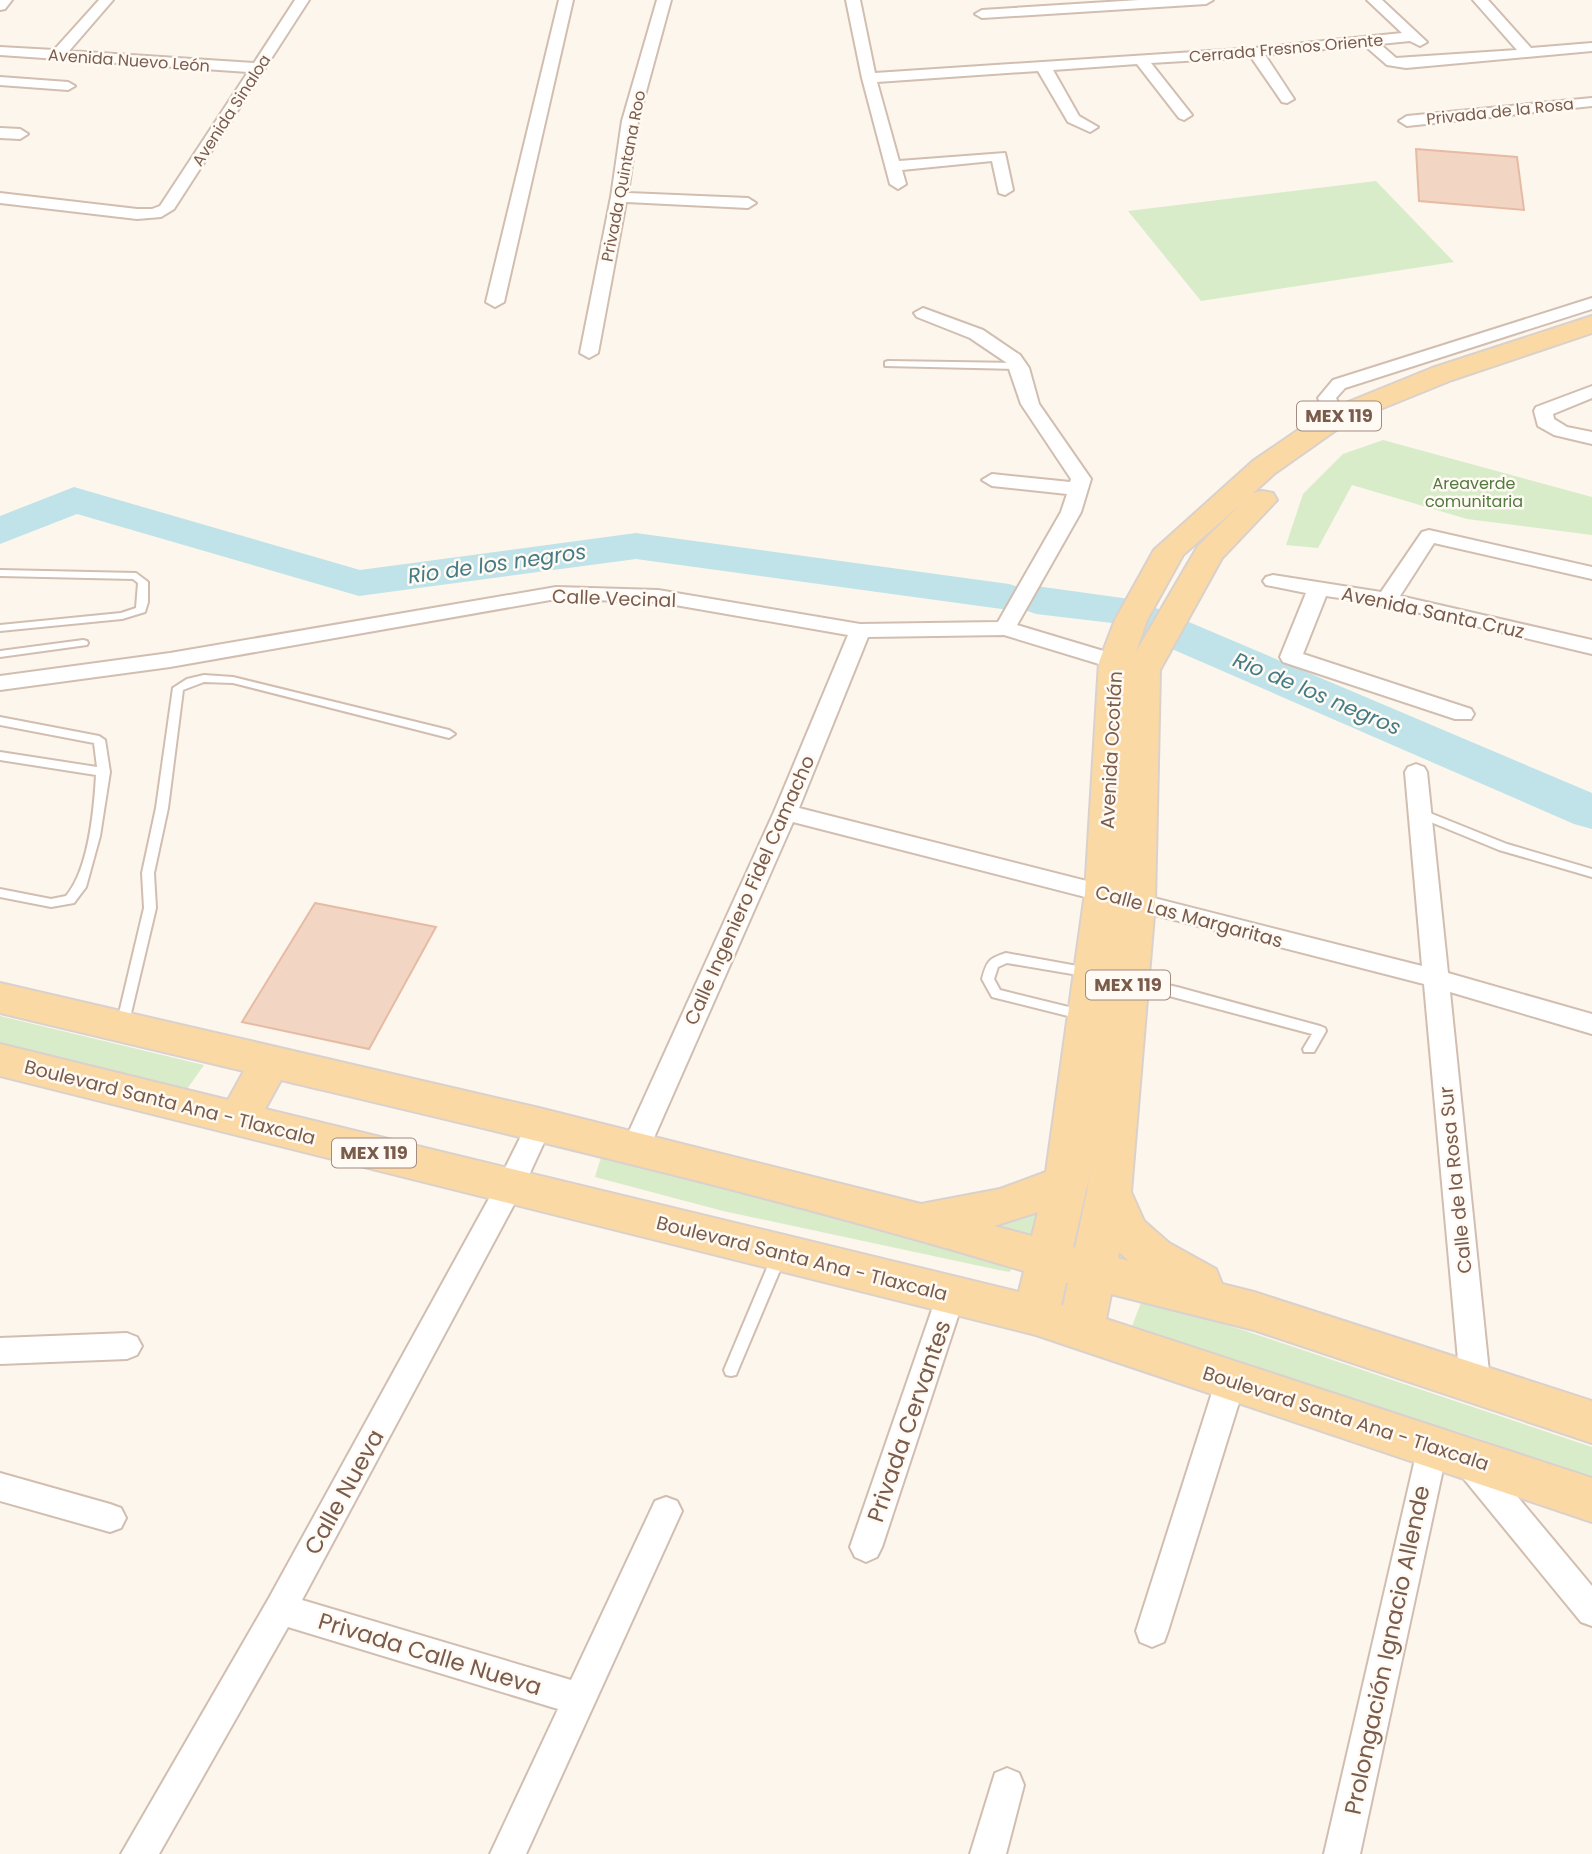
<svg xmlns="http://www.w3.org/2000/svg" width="1592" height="1854" font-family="Poppins,sans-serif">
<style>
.green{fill:#d8ecc9}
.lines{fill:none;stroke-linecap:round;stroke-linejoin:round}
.river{fill:#bfe3e8;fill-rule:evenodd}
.building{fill:#f3d5c3;stroke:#e6bba3;stroke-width:2}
.lane-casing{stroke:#d1beb0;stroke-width:4}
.street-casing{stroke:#d1beb0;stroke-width:4}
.primary-casing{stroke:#dad1cd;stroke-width:4}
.lane{fill:#fff;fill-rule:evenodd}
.street{fill:#fff;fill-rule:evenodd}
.primary{fill:#fbd9a5;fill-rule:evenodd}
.labels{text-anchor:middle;stroke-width:5;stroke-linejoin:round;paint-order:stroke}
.far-street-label{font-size:16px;fill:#7a5c4d;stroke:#fffaf3}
.far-park-label{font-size:16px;fill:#537a41;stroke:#fffaf3}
.shield{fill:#fffaf3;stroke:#a28b7f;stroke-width:2}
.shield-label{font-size:18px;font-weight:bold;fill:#7a5c4d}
.street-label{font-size:19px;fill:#7a5c4d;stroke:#fffaf3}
.water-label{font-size:21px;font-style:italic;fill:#437c86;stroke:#fffaf3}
.near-street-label{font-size:23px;fill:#7a5c4d;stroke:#fffaf3}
</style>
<rect width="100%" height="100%" fill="#fdf6ec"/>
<path class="green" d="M1376,181L1454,262L1201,301L1128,211Z
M1383,440L1592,497V535L1467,519L1352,485L1318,548L1286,545L1303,494L1343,454Z
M0,1016L204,1065L187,1089L0,1044Z
M601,1157L688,1176L1015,1266L1009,1272L994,1269L723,1211L595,1177Z
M1053,1206L1047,1241L991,1226Z
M1142,1300L1243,1330L1592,1447V1478L1474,1437L1129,1334Z"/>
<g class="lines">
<path class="river" d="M74,487L360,570L636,533L1009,584L1026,589L1036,586L1137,600L1592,793V829L1574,824L1112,623L1036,614L1019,608L1009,610L636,559L359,596L77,514L0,544V516Z"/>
</g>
<path class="building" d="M1416,149L1517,157L1524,210L1419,201Z
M315,903L436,927L369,1049L242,1022Z"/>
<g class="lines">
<defs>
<path id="lane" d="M888,361L1019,363L1024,366L1019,369L885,366V362Z
M0,570L136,573L148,582V602L145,612L122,619L0,631V625L121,613L136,608L138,583L133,579L0,576Z
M83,640L87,641L88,643L87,645L0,657V651Z
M204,675L233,677L449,730L455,734L449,738L233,683L204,682L183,690L168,808L154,873L156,908L128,1026L127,1029H117L116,1026L144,908L142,873L156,808L173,688L187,679Z
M0,717L99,736L105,740L110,772L100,836L86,887L74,903L51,907L0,897V889L51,899L66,896C89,869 94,810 96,775L0,760V752L97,767L94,743L0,725Z
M1420,809L1507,844L1592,869V877L1499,850L1416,816L1414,813L1416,810Z
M1006,953L1094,969L1096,972L1094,975L1090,977L1007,963L998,967L994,979L1000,990L1089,1012L1090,1015L1089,1018L1084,1020L992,997L982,979C987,961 988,959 1006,953Z
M1132,977L1177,987L1320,1026L1325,1028L1326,1031L1314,1052H1304L1303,1049L1312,1034L1128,985L1126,982L1128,979Z
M779,1250L784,1252L786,1256L738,1370L736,1375L731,1376L726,1375L724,1370L772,1256L774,1252Z"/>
<path id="street" d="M0,0H12L5,9L0,10Z
M99,0H113L69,51L254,63L295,0H309L174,209L161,217L137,219L0,203V193L137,209H152L160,206L248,72L0,55V47L54,50Z
M559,0H573L504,302L495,307L486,302Z
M657,0H671L638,121L628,193L748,198L756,203L748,208L626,202L598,353L589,358L580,353L611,197L622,121Z
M846,0H860L875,73L1255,48L1402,33L1367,0H1382L1427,42L1420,46L1410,41L1380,44L1396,58L1517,50L1473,0H1488L1531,48L1592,43V51L1406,68L1387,65L1364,45L1265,55L1294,99L1287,103L1282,102L1251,57L1151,63L1192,115L1184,120L1179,118L1137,64L1053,70L1079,116L1098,127L1090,132L1068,122L1038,71L877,82L899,161L1005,153L1013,190L1005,195L999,193L992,161L902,170L906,184L898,189L890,184L862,78Z
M1139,0H1213L1206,4L982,18L975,14L982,10Z
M0,77L68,82L75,86L68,90L0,85Z
M1592,98V106L1407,126L1399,121L1407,116Z
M0,128L20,129L28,134L20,139L0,138Z
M1592,298V309L1345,388L1336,398L1345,417L1343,421H1329L1318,398L1333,380Z
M923,308L983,330L1020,355L1029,368L1039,404L1091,479L1081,512L1017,625L1140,662L1143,667L1140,672L1132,674L1004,635L868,637L799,808L1422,966L1405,772L1408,767L1416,764L1424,767L1427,772L1448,973L1592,1014V1034L1450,992L1490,1382L1486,1391L1475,1395L1464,1391L1460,1382L1424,984L793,822L649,1149L645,1157L635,1160L625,1157L621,1149L774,812L848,635L658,602L556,599L170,667L0,690V676L170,653L556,587L658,590L860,624L998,622L1061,512L1067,494L992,486L982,480L992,474L1070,482L1071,479L1021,404L1007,363L970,338L917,317L914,313Z
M1592,386V398L1553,414L1554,419L1567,427L1592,432V444L1554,435L1538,426L1534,411L1536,407Z
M1429,530L1592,567V579L1434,543L1400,596L1592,640V654L1387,605L1326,596L1303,654L1471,709L1474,714L1471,719H1455L1283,662L1280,657L1306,593L1266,585L1263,581L1266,577L1273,575L1381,592L1422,532Z
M539,1114L548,1118L552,1125L524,1186L302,1600L571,1680L655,1501L666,1497L677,1501L682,1511L526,1854H490L558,1709L288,1627L159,1854H121L269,1598L498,1182L530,1118Z
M951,1283L961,1286L965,1295L882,1547L877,1557L866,1562L855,1557L850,1547L937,1295L941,1286Z
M127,1333L137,1337L142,1346L137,1355L127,1359L0,1364V1338Z
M1231,1367L1242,1371L1246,1380L1168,1631L1164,1642L1152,1647L1140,1642L1136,1631L1216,1380L1220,1371Z
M1433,1432L1444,1436L1448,1446L1360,1854H1324L1418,1446L1422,1436Z
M1470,1449L1481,1453L1592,1586V1626L1581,1622L1459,1473L1455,1463L1459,1453Z
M0,1473L110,1504L121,1508L126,1518L121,1528L110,1532L0,1501Z
M1007,1768L1019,1773L1024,1785L1006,1854H970L995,1773Z"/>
<path id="primary" d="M1592,316V333L1452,380L1346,423L1275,473L1253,493L1262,491L1273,493L1277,500L1222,558L1160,670L1155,903L1131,1192L1144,1221L1169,1243L1216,1269L1222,1284L1254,1292L1592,1401V1443L1254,1330L1111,1294L1106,1319L1592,1478V1522L1036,1335L0,1076V1044L228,1100L244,1071L0,1013V983L539,1108L921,1204L1000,1189L1046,1172L1085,893L1099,662L1115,620L1154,550L1253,461L1326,411L1432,368ZM1242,503L1198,546L1136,652L1147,620L1183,555ZM281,1080C530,1139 779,1197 1024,1271L1019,1292L265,1109ZM1093,1141L1087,1192L1075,1248L1073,1247L1088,1182ZM1038,1212L1032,1236L994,1226ZM1119,1252L1129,1261L1118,1258ZM1066,1283H1068L1063,1306L1061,1305Z"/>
</defs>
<use href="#lane" class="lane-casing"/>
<use href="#street" class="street-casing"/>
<use href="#primary" class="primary-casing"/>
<use href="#lane" class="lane"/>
<use href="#street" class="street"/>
<use href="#primary" class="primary"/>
</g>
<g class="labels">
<g class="far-street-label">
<text transform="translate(1286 48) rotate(-5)" y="6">Cerrada Fresnos Oriente</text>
<text transform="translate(129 60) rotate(4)" y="6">Avenida Nuevo León</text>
<text transform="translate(231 110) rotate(-57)" y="6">Avenida Sinaloa</text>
<text transform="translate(1500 111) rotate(-6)" y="6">Privada de la Rosa</text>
<text transform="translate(623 176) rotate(-79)" y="6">Privada Quintana Roo</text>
</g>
<g class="far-park-label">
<text x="1474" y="489">Areaverde<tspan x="1474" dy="18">comunitaria</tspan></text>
</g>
<g class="shield">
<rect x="1297" y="401.5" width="84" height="29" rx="5"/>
<rect x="1086" y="970.5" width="84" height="29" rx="5"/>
<rect x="332" y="1138.5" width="84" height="29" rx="5"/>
</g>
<g class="shield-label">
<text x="1339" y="422">MEX 119</text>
<text x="1128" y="991">MEX 119</text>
<text x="374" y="1159">MEX 119</text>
</g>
<g class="street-label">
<text transform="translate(614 598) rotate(2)" y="7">Calle Vecinal</text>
<text transform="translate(1433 612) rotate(12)" y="7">Avenida Santa Cruz</text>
<text transform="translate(1111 750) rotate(-87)" y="7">Avenida Ocotlán</text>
<text transform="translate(749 890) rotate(-66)" y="7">Calle Ingeniero Fidel Camacho</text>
<text transform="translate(1189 916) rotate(15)" y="7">Calle Las Margaritas</text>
<text transform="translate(170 1102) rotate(14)" y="7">Boulevard Santa Ana - Tlaxcala</text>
<text transform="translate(1455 1180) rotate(-96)" y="7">Calle de la Rosa Sur</text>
<text transform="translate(802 1258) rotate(14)" y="7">Boulevard Santa Ana - Tlaxcala</text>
<text transform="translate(1346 1418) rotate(18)" y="7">Boulevard Santa Ana - Tlaxcala</text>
</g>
<g class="water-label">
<text transform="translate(497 564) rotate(-8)" y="7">Rio de los negros</text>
<text transform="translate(1317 694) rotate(23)" y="7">Rio de los negros</text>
</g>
<g class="near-street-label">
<text transform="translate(909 1421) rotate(-71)" y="8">Privada Cervantes</text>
<text transform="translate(344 1492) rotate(-61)" y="8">Calle Nueva</text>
<text transform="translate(1387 1650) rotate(-78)" y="8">Prolongación Ignacio Allende</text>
<text transform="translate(430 1654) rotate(17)" y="8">Privada Calle Nueva</text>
</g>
</g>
</svg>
